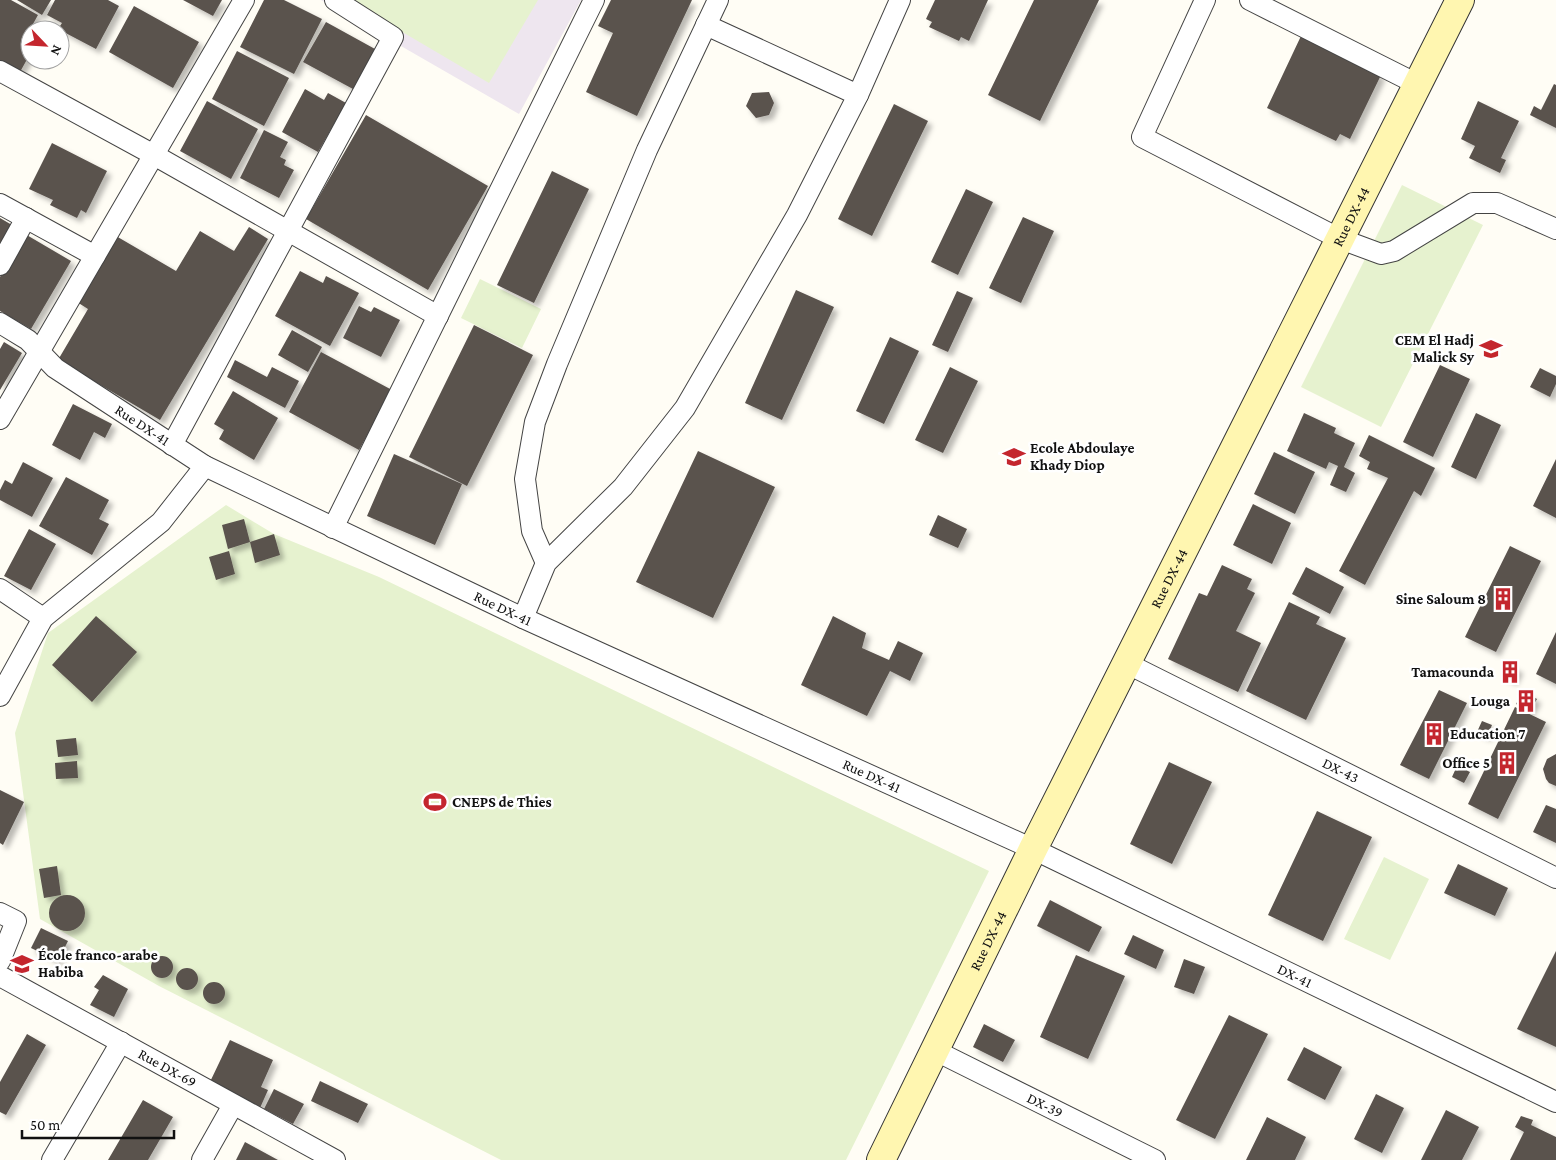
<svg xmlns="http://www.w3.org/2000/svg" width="1556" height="1160" font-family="'Crimson Pro',serif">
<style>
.industrial{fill:#eee6ef}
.pitch{fill:#e6f2cf}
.building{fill:#5a524d;filter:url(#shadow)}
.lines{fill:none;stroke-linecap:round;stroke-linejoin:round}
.street-casing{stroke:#444;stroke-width:22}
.secondary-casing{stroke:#333;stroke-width:30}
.street{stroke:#fff;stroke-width:20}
.secondary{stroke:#fff6b0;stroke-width:28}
.labels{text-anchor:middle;stroke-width:5;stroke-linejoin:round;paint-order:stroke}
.street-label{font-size:15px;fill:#111;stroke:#fff}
.poi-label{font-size:15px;font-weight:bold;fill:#111;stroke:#fff;text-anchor:end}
</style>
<defs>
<filter id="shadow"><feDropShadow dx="4.5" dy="4.5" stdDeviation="2.5" flood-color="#0004"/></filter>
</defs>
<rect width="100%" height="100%" fill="#fffdf5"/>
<path class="industrial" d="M321,0H581L519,114Z"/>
<path class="pitch" d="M348,0H538L489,83Z
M1402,185L1483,225L1381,427L1301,387Z
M480,279L541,309L522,348L461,318Z
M226,505L274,534L379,577L989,871L846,1160H501L159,986L40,919L15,733L48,633Z
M1384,857L1429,879L1390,960L1344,939Z"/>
<path class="building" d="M0,0H11L38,15L33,24L43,30H30V54L20,72L0,61Z
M17,0H51L42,15Z
M55,0H108L119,6L96,49L58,29L62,23L47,15Z
M183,0H222L213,16Z
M264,0H284L322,19L294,74L240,47Z
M611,0H692L637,116L586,92L613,33L598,26Z
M935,0H988L969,41L961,37L959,41L929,27L932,22L926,19Z
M1034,0H1099L1040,121L988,95Z
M134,6L199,42L173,88L109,52Z
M326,22L375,49L353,89L303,62Z
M1301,36L1381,75L1350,139L1340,134L1336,141L1267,108Z
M237,51L289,78L264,126L212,99Z
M1554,84L1556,85V128L1530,115L1534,106L1541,110Z
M305,89L324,100L328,93L346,103L318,152L282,132Z
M769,92L774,103L769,115L756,118L746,106L752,93Z
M207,101L258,129L231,179L180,151Z
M1478,101L1519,121L1501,158L1506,160L1500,173L1469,158L1475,146L1461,139Z
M894,104L928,121L872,236L838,219Z
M366,115L488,186L428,290L306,219Z
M264,130L288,142L280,157L286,160L284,165L294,170L279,198L240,178Z
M52,143L107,171L86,213L81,210L77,218L50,205L53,200L29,189Z
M552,171L589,189L534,303L497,285Z
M966,189L993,202L958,275L931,262Z
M1023,217L1054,231L1021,303L989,288Z
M0,218L17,228L0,259Z
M249,227L268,239L160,420L58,360L88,309L77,302L116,236L176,271L200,231L234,251Z
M25,234L71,261L31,329L0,311V277Z
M300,271L323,283L326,276L359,293L330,346L275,316Z
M796,290L834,307L782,420L745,403Z
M957,291L973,298L948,352L932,345Z
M359,306L371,312L374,307L400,320L381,357L343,338Z
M474,325L533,355L467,486L409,457Z
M292,330L322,347L308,372L278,355Z
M890,337L919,351L884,424L856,411Z
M4,342L22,353L0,390V349Z
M321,352L392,390L359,450L289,412Z
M235,360L267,377L272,367L299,381L285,408L227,377Z
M1440,365L1470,379L1433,457L1403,442Z
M950,367L978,381L943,453L915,440Z
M1540,368L1556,376V384L1550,397L1530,387Z
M233,391L278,418L254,460L219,439L224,430L214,424Z
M73,404L112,424L105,438L94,432L80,460L52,445Z
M1304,413L1336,428L1334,433L1355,443L1344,467L1355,473L1346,492L1330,485L1338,466L1329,462L1326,469L1287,451Z
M1476,413L1501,425L1476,479L1451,467Z
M1369,435L1435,468L1421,496L1414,491L1365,585L1339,571L1388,478L1367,469L1370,462L1359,456Z
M698,451L775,487L713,618L636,582Z
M1274,452L1315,472L1295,514L1254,494Z
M394,454L462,484L435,545L367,516Z
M1556,459V518L1533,506Z
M23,462L53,478L32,517L0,500V490L5,480L12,484Z
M66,477L109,500L99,519L109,524L92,555L39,526Z
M1253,504L1291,523L1272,564L1233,545Z
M938,515L967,529L958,548L929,535Z
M244,519L250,542L274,534L280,555L255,563L250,542L228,549L222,525Z
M29,529L56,544L31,590L4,576Z
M1510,546L1541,561L1496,652L1465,637Z
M229,551L235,574L216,580L209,557Z
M1222,565L1252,579L1247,589L1255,593L1236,631L1261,643L1238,692L1168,659L1199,593L1207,596Z
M1306,567L1344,587L1330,614L1292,594Z
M1289,602L1320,617L1316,624L1346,638L1306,720L1246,691Z
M96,616L137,652L92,702L52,665Z
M833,616L866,633L862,648L889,660L898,641L923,653L910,681L890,671L867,716L801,685Z
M1556,632V684L1536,674Z
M1507,663L1519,669L1513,681L1501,675Z
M1439,690L1467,703L1429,779L1400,765Z
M1523,691L1537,699L1530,711L1516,704Z
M1515,707L1546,722L1498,819L1468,804Z
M1482,721L1492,725L1487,737L1477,732Z
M76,738L78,755L58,757L56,740Z
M1556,754V786L1549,783L1546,779L1543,769L1547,759Z
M77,761L78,778L56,779L55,763Z
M1169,762L1212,782L1172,864L1130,844Z
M1457,766L1470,772L1464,783L1452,777Z
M0,790L24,802L3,845L0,843Z
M1546,805L1556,809V843L1533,832Z
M1317,811L1372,837L1323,941L1268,915Z
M1458,864L1508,888L1495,916L1444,893Z
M57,866L61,895L44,898L39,869Z
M49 913a18 18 0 1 1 36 0a18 18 0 1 1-36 0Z
M1050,900L1102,927L1089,952L1037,926Z
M41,928L68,941L58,961L31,948Z
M1133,935L1164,950L1156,969L1124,954Z
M1556,951V1047L1517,1029Z
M1076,955L1125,976L1088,1059L1040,1037Z
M151 967a11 11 0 1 1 22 0a11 11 0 1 1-22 0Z
M1184,959L1205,967L1194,994L1174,987Z
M176 979a11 11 0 1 1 22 0a11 11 0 1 1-22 0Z
M103,975L128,989L114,1017L90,1005L99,990L94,987Z
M203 993a11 11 0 1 1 22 0a11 11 0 1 1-22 0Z
M1229,1015L1268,1034L1215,1139L1176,1120Z
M984,1024L1015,1040L1003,1062L973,1047Z
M27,1034L46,1045L6,1115L0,1112V1082Z
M230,1040L273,1060L261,1087L268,1090L260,1108L209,1084Z
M1304,1047L1342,1067L1325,1100L1287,1080Z
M320,1081L368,1104L358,1123L311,1101Z
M274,1089L304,1104L293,1124L264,1109Z
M1376,1094L1404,1108L1382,1153L1354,1139Z
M143,1100L173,1117L148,1160H108Z
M1446,1110L1479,1127L1462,1160H1421Z
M1521,1116L1533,1120L1531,1125L1556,1137V1160H1510L1524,1132L1515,1127Z
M1267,1117L1306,1137L1295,1160H1246Z
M245,1142L278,1160H236Z"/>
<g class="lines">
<defs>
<g id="street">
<path d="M1205,0L1142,137L1338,238L1381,254L1394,251L1473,203H1497L1556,229"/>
<path d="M1250,0L1417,84"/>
<path d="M706,25L858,95"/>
<path d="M0,71L154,155L438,316"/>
<path d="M0,204L95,256"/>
<path d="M0,265L26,218"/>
<path id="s1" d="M0,323L28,340L55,368L205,466L523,618L1033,849L1556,1102"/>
<path d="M0,419L244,0"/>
<path d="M172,445L393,37L335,0"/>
<path d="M333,528L594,0"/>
<path d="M546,563L532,531L525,479L535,422L557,364L647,150L718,0"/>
<path d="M0,589L43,618"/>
<path d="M523,618L546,563L623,487L685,408L797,215L858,95L900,0"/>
<path id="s2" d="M1126,663L1556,878"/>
<path d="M0,696L43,618L161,522L205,466"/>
<path d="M0,913L16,921L0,961"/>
<path id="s3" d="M0,976L335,1160"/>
<path id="s4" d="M934,1050L1155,1160"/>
<path d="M52,1160L121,1042"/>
<path d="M202,1160L233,1105"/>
</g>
<g id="secondary">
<path id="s5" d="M881,1160L1033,849L1460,0"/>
</g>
</defs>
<use href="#street" class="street-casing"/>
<use href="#secondary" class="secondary-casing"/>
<use href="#street" class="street"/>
<use href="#secondary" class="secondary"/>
</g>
<defs>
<symbol id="university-bare" viewBox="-9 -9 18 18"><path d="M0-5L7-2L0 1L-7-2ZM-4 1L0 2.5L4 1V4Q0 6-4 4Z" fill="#c4262e" stroke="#fff" stroke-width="2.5" paint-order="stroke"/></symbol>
<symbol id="school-bare" viewBox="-9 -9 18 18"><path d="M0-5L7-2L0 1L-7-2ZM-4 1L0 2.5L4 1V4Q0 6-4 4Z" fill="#c4262e" stroke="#fff" stroke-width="2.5" paint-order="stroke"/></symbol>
<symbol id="building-bare" viewBox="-9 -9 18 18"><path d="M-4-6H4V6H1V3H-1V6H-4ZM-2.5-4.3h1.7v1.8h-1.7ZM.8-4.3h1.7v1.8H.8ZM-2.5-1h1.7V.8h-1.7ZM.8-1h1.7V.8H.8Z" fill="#c4262e" stroke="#fff" stroke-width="2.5" paint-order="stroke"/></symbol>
<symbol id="stadium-bare" viewBox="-9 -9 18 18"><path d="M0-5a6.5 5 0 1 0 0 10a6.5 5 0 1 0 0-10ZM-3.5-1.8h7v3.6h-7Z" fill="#c4262e" stroke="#fff" stroke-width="2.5" paint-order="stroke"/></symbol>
</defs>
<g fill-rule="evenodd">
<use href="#university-bare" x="1475" y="333" width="32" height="32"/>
<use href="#school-bare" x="998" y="441" width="32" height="32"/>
<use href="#building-bare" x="1487" y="583" width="32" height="32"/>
<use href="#building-bare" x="1494" y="656" width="32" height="32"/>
<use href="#building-bare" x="1510" y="685" width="32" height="32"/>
<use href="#building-bare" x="1418" y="718" width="32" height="32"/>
<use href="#building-bare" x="1491" y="747" width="32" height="32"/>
<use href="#stadium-bare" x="419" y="786" width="32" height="32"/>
<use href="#school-bare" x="6" y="948" width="32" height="32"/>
</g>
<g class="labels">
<g class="street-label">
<text dy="5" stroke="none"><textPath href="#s5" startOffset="1054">Rue DX-44</textPath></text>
<text dy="5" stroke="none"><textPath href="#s1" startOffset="176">Rue DX-41</textPath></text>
<text dy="5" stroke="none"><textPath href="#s5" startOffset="649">Rue DX-44</textPath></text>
<text dy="5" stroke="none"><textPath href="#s1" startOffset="581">Rue DX-41</textPath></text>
<text dy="5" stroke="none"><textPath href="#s2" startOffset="240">DX-43</textPath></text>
<text dy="5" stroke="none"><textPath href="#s1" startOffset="986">Rue DX-41</textPath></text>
<text dy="5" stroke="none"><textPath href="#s5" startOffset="244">Rue DX-44</textPath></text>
<text dy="5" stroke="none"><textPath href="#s1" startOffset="1454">DX-41</textPath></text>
<text dy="5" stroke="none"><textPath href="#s3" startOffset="191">Rue DX-69</textPath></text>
<text dy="5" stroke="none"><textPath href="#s4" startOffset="124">DX-39</textPath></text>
</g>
<g class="poi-label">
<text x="1474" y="345">CEM El Hadj<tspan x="1474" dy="17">Malick Sy</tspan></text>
<text x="1030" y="453" text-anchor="start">Ecole Abdoulaye<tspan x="1030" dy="17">Khady Diop</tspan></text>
<text x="1486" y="604">Sine Saloum 8</text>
<text x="1494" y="677">Tamacounda</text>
<text x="1510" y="706">Louga</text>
<text x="1450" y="739" text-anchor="start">Education 7</text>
<text x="1490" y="768">Office 5</text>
<text x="452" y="807" text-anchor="start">CNEPS de Thies</text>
<text x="38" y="960" text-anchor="start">École franco-arabe<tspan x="38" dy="17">Habiba</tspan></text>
</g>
</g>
<g transform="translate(45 45) rotate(115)"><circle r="24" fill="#ffffff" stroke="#a0a0a0"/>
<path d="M0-4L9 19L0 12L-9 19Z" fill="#c4262e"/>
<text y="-8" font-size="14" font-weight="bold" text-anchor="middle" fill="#111111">N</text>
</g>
<path d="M22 1130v8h152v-8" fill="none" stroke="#111111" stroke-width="2.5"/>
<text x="30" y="1130" font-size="15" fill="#111111" stroke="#ffffff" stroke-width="4" paint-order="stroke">50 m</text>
</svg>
